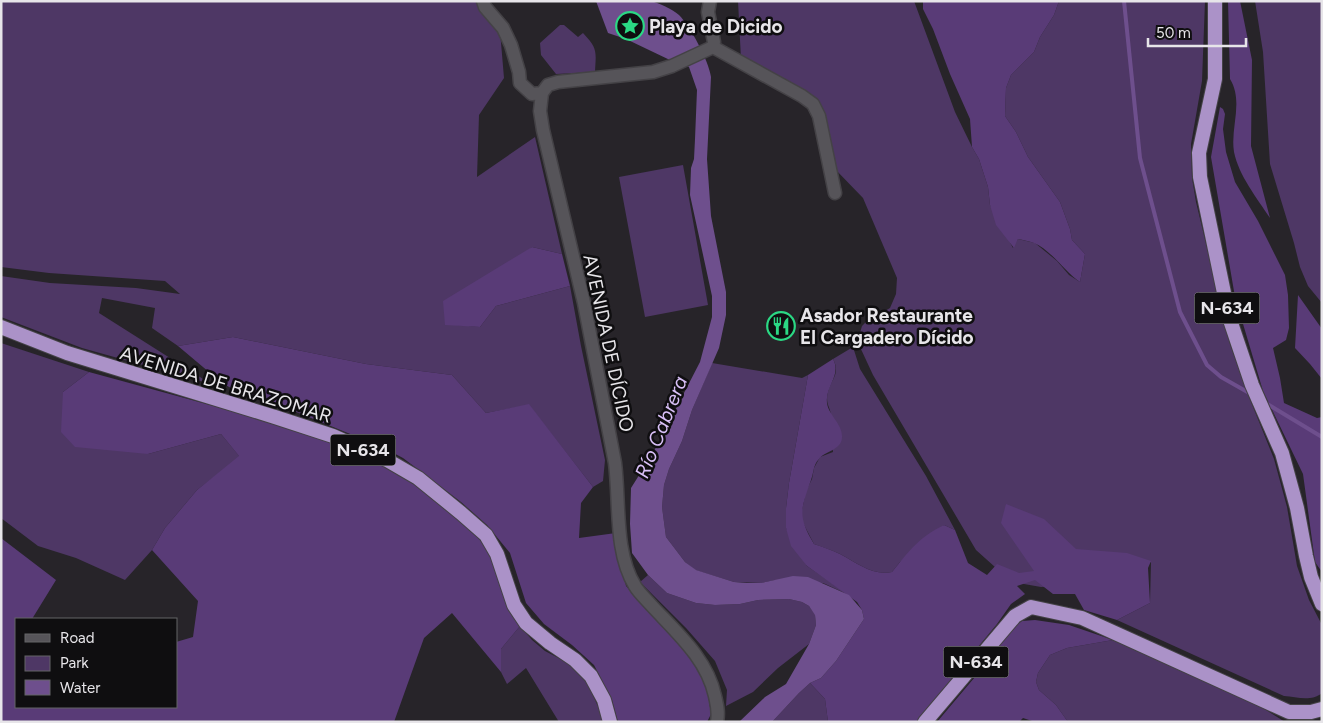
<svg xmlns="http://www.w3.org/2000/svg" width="1323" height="723" font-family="Figtree,sans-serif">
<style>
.green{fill:#4e3765}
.forest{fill:#593b77}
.water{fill:#6e4f8d}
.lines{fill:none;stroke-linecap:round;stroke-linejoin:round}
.stream{stroke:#6e4f8d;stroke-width:4}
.minor-casing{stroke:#444246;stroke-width:15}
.trunk-casing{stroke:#444246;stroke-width:16}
.minor{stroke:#565459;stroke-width:12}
.trunk{stroke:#ab92c8;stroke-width:14}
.labels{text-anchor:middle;stroke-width:5;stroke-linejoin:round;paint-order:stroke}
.shield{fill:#0f0e10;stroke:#a6a4a8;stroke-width:1}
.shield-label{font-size:18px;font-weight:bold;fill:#e7e5e9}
.poi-label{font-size:19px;font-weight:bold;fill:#e7e5e9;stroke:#0f0e10;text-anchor:start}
.street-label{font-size:19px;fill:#e7e5e9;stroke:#0f0e10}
.water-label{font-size:20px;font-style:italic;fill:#d9c0f7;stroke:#0f0e10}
</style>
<rect width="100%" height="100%" fill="#272429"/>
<path class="green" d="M1,1H479L500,31L504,78L479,115L477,177L535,137L562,254L532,247L445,324L480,327L496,306L570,286L581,346L605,460L603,481L593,487L529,405L486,413L452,375L366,364L233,337L178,346L152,328L155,308L102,298L99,313L211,384L82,348L1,317V276L50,283L136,288L180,294L165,281L49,273L1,267Z
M738,1H914L955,112L972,147L979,159L988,187L990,205L1013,248L1018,239L1035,243L1057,261L1069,275L1080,282L1085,254L1072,240L1070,229L1060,202L1028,157L1016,132L1005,116L1006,88L1011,75L1034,52L1040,37L1054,15L1059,1H1205L1202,81L1191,144L1192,178L1196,202L1230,344L1245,387L1274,459L1287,507L1297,566L1309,600L1322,625V693C1311,702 1297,697 1284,696L1117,620L1150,603L1151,562L1100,584L1041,587L1024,584L1005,576L976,550L873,375L860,347L859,336L862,326L866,322L890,308L896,294L897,278L863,198L834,168L821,112L741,59Z
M1255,1H1322V303L1308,286L1300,267L1294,243L1270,164L1263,52Z
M560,25H564L578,37L583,33C598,49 596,51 595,72L556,74L541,55L540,43Z
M683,165L708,305L645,317L619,177Z
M1,343L89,372L63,392L148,454L221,434L240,457L197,490L165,528L152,550L125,580L76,558L38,546L1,518Z
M853,347L860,369L926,476L955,530L944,525L900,562L892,572C873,576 857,563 840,554C832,550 822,547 814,544L802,521V510L806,491L812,479L814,468L820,457L833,452C832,440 833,427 831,415C830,406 825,404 828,392C831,379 841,374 833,359Z
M712,363L802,378L808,375L789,483L786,508V528L807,566L849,595L823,583L776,580L761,583L734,582L695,570L685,562L666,537L662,507L664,485L669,469L682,441L692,410Z
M648,575L667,593L696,603L715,605L740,604L758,600L789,599L802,602L809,606L815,614L816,625L809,644L778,668L753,692L726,706L727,690L715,661L686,628L640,582Z
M520,626L532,640L545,651L570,664L587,682L605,722H559L526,668L507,684L501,672V649Z
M1113,640L1226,690L1263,708L1285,722H1068L1056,705L1039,690L1036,682L1038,673L1050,655L1067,648Z
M810,683L825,699L828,722H772L799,693Z"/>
<path class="forest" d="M923,1H1059L1054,15L1040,37L1034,52L1011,75L1006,88L1005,116L1016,132L1028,157L1060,202L1070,229L1072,240L1085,254L1080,282C1065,272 1050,249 1034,243C1029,241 1023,240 1018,239L1014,248L996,225L990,205L988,187L979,159L972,147L970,119L950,74L933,29L923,9Z
M1228,1H1240L1252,60L1251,146L1270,218C1257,198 1239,176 1234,152C1230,127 1244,102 1230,79Z
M1220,107L1223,109L1225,114L1223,129L1226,152L1235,182L1258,221L1285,275L1288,295L1289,328L1286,340L1273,348L1280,378L1284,403L1317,418L1322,417V572L1315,562L1303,474L1263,391L1235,297L1211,157Z
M532,247L562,254L570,286L496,306L480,327L445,325L443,301Z
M1298,295L1322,329V379L1310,364L1295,348Z
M233,337L366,364L452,375L486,413L529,404L593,487L581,503L579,538L616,533L626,586L691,655L706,682L711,714L707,722H618L612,700L594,665L572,645L544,624L526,603L510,553L487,525L461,502L403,458L382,447L294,411L240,393L222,383L178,346Z
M833,359C841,374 828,384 827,398C825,413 842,422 842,436C843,450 825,451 819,459C813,465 814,472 811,480C801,509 797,516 814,544C823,547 832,550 840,554C857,563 873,576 892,572C910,550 918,538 944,525L955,530L968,563L987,575L997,564L1019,573L1034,571L1001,523L1006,504L1044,519L1076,549L1127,553L1151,561L1148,568L1150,603L1117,620L1084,610L1075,594H1053L1035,580L1017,586L1025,594L1011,604L997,624L916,722H828L825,699L810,683L821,678L836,661L864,619L862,610L857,602L807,566L791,546L786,528V508L789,483L808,375Z
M89,372L309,432L379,462L426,490L476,532L491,553L512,613L520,626L501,649V672L452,613L424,638L394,722H1V538L56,580L32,619H16V645L15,647L16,653V707H176V642L193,637L198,601L152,550L165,528L197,490L239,456L221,434L148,454L75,447L61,432L63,392Z
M1035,620L1069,625L1113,640L1067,648L1050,655L1038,673L1036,682L1039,690L1056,705L1068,722H1035L1023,718L1019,722H937L980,671L1010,630L1022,621Z"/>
<path class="water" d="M596,1C611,1 637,0 651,1C659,3 672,9 679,15C690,26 709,61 711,77L707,159L711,216L726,292V315L719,348L692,410L682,441L669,469L664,485L662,507L666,537L685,562L696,570L734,582L747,583H761L793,576L808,577L849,595L862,610L864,619L836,661L821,678L810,683L799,693L772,722H739L765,697L786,684L809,644L816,625L815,615L809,606L802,602L789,599L758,600L740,604L715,605L696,603L667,593L648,575L632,553L630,524L631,488L653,453L700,362L712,317V296L690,195L691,168L694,159L695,139L697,90L689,67L677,59L672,61L626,39L608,33Z"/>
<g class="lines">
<path class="stream" d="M1124,1L1140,158L1180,312L1207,365L1221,377L1251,394
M1264,402L1322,437"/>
<defs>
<path id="minor" d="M483,1L485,7L503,28L511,45L519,72L520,83L532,94L542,93L548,85L558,82L653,72L672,66L713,47
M710,1L708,12L714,42L713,47
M713,47L802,96L813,104L819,116L835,193
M542,93L540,111L543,130L584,303L615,463C620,502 614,552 635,586C639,593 647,600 652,606C677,633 707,659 715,696C717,705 719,712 717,722"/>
<path id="trunk" d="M1215,1V79L1199,153L1200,177L1229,317L1252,385L1282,453L1297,508L1306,556L1311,577L1322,604
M1,327L67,353L275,417L333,436L387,460L418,478L461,513L486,535L497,554L514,605L526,623L550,643L575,660L591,676L604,700L610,722
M925,722L1015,616L1031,607L1082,618L1289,712H1311L1322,709"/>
</defs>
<use href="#minor" class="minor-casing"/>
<use href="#trunk" class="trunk-casing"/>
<use href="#minor" class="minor"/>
<use href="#trunk" class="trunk"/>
</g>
<defs>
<symbol id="sight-ring" viewBox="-11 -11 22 22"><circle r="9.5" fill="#0f0e10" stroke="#2bd884" stroke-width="1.5"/><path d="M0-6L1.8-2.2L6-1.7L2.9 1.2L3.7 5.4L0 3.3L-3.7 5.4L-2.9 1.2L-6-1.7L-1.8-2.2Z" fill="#2bd884"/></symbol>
<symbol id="restaurant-ring" viewBox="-11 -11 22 22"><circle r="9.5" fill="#0f0e10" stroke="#2bd884" stroke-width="1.5"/><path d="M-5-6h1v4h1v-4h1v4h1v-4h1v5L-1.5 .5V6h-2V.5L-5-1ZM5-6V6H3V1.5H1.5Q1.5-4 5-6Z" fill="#2bd884"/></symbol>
</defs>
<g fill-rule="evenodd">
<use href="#sight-ring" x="614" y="10" width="32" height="32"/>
<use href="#restaurant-ring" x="765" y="310" width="32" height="32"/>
</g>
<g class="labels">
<g class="shield">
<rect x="1194.5" y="292.5" width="65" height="31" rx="4"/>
<rect x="330.5" y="434.5" width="65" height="31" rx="4"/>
<rect x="943.5" y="646.5" width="65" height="31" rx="4"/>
</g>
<g class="shield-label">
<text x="1227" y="314">N-634</text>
<text x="363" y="456">N-634</text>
<text x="976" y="668">N-634</text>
</g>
<g class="poi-label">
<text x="649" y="33">Playa de Dicido</text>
<text x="800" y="322">Asador Restaurante<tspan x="800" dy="22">El Cargadero Dícido</tspan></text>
</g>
<g class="street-label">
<text transform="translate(609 343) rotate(78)" y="7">AVENIDA DE DÍCIDO</text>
<text transform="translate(226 384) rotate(17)" y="7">AVENIDA DE BRAZOMAR</text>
</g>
<g class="water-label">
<text transform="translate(661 427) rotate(-68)" y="7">Río Cabrera</text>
</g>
</g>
<rect width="1323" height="723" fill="none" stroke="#e7e5e9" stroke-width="5"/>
<rect x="15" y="618" width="162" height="90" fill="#0f0e10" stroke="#656467"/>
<rect x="25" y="634" width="25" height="8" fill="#565459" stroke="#656467"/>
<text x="60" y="643" font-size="15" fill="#e7e5e9">Road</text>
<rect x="25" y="656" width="25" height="15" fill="#4e3765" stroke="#656467"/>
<text x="60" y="668" font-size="15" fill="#e7e5e9">Park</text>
<rect x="25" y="680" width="25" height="15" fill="#6e4f8d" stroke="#656467"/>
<text x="60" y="693" font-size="15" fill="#e7e5e9">Water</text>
<path d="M1148 38v8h98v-8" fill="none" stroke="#e7e5e9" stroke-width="2.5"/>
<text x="1156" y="38" font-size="15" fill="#e7e5e9" stroke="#0f0e10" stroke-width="4" paint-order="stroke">50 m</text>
</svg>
